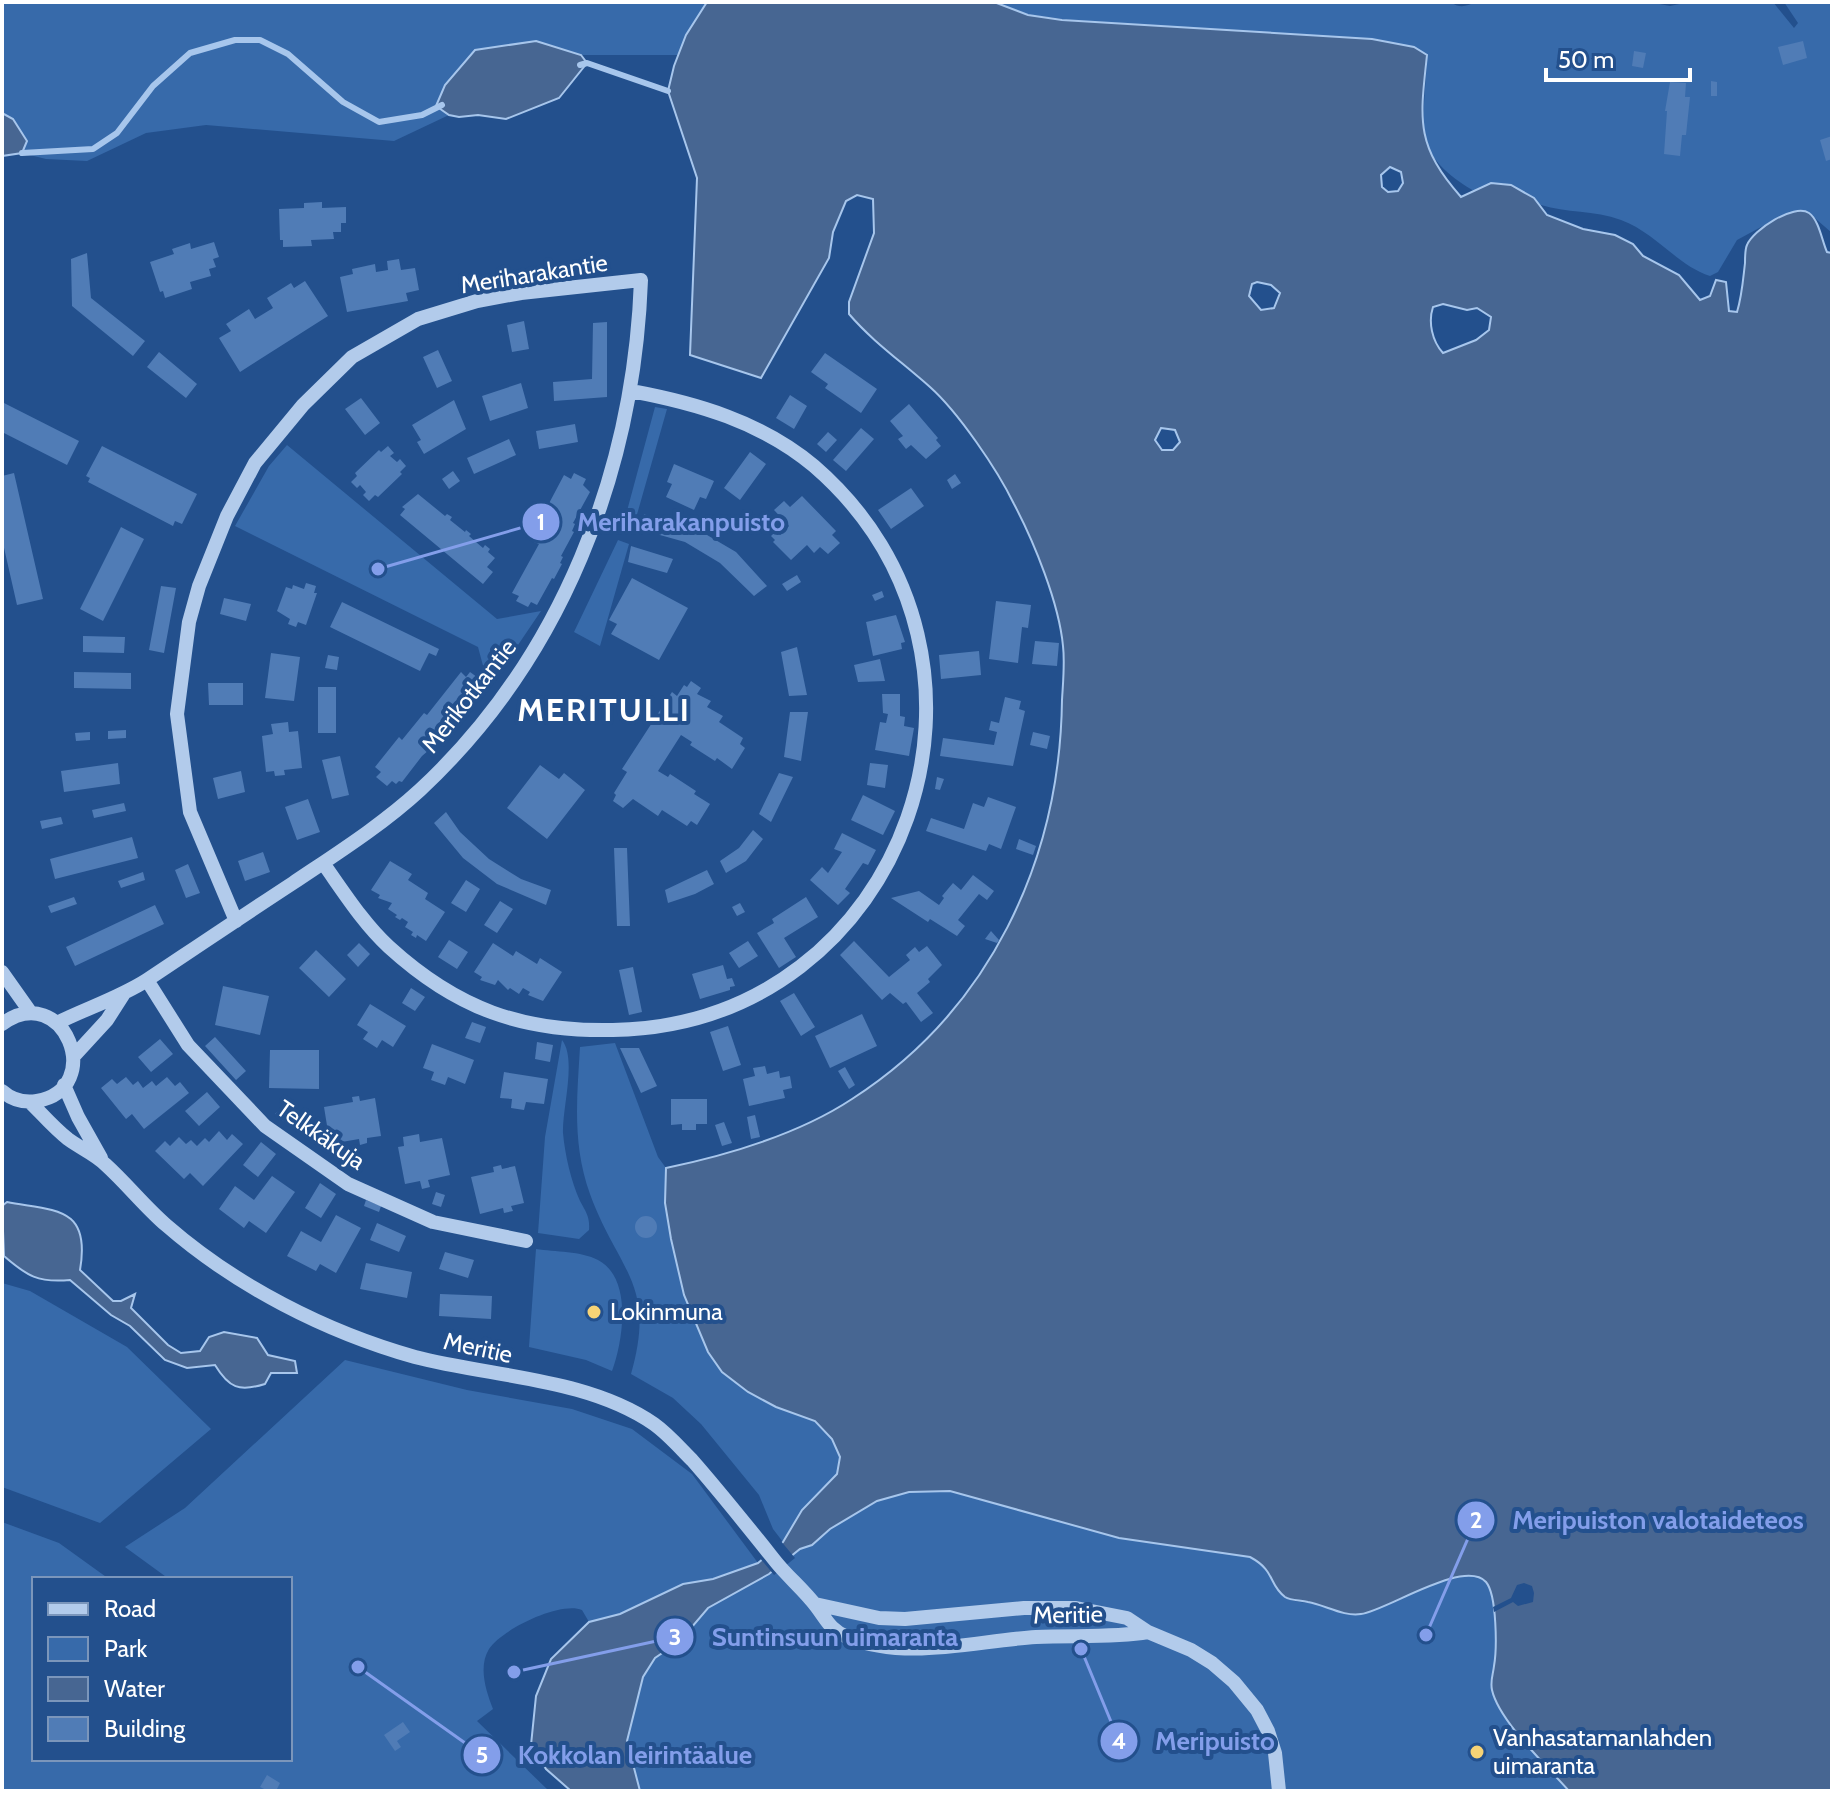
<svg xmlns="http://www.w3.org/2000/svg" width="1834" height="1793" font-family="Cabin,sans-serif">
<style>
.green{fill:#376aaa}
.water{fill:#476692;stroke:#a7c6ec;stroke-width:2;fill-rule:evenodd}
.pier{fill:#23508d}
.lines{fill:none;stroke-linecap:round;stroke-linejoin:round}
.stream{stroke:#a7c6ec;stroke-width:6}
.building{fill:#507cb6}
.minor{stroke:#b2cbeb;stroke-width:14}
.poi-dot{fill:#f6d376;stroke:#23508d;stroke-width:3}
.labels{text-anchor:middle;stroke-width:8;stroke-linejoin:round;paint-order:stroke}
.street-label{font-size:24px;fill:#fff;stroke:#23508d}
.poi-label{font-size:24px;fill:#fff;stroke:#23508d;text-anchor:start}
.district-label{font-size:32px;font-weight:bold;letter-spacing:2px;fill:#fff;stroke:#23508d}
.leader{fill:none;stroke:#839eea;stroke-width:3}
.callout-dot{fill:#839eea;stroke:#23508d;stroke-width:3}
.mark-label{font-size:24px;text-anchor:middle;font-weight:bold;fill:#fff}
.callout-label{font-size:26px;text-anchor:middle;font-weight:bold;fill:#839eea;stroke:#23508d;stroke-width:8;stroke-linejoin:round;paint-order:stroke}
</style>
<rect width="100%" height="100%" fill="#23508d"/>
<path class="green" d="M2,2H707L678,55H581L536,41L436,106L449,115L394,141L206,125L146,133L87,161L46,159L22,153L27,141L13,119L2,112Z
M994,2H1450C1459,8 1466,7 1475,2H1649L1670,6L1689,2H1773L1794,28L1798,23L1784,2H1832V233L1809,213H1787L1737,240L1718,272L1710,276C1678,266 1656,233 1621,220C1594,210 1566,213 1541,205C1511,196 1514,170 1474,191C1455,180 1429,161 1425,137C1421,119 1427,75 1427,55L1414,47L1372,39L1070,20L1025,14Z
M655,407L667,409L634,525L624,522Z
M287,445L497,619L541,611L489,688L478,647L235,526L269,466Z
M618,540L629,544L600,646L574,632Z
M562,1040C577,1059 562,1108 563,1133C565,1155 571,1181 580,1201C586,1212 590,1217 589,1230L579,1239L538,1233L545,1137Z
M615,1043L658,1157L666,1168L665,1203L684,1295L776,1407L815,1420L832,1439L840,1457L837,1474L791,1527L783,1542L773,1529L759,1495L701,1424L673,1398L631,1374C657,1283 618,1271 590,1194C572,1144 577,1098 580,1047Z
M536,1249C555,1252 581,1251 598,1260C633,1278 623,1342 612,1371L586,1360L529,1347Z
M2,1283L30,1291L127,1347L211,1429L100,1523L2,1487Z
M345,1360L467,1390L572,1409L632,1429L692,1474L758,1563L713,1579L683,1584L620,1614L589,1622L582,1610C560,1601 501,1630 489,1649C478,1667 486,1691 493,1709L477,1721L549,1791H2V1522L59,1543L109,1579H34V1759H290V1579H169L125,1547L185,1508Z
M950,1491L1119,1538L1250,1557C1276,1571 1268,1584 1285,1597C1294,1604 1314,1602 1326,1605C1333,1608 1341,1613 1349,1614C1353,1615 1362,1613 1367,1612C1391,1607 1465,1559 1486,1582C1497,1595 1497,1649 1494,1666C1493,1675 1490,1681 1492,1690C1499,1721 1547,1766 1569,1791H640L627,1741L643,1677L655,1658L680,1641L708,1608L769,1574L800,1549L812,1545L830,1529L877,1501L909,1492Z"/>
<path class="water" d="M707,2H994L1028,15L1062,20L1372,39L1414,47L1427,55C1420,120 1415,145 1461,197L1491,183L1511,185L1534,198L1547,215L1583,229L1615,235L1633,244L1643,256L1679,275L1700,300L1710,296L1716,280L1726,282L1729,311L1737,312C1742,296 1743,280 1745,263C1745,258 1745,249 1747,245C1753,230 1794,203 1809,213C1819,220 1822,241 1827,252L1832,253V1791H1569C1547,1766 1499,1721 1492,1690C1490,1681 1493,1675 1494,1666C1497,1649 1497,1595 1486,1582C1464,1558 1386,1611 1361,1614C1344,1617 1325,1605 1308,1602C1300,1600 1291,1601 1285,1597C1268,1584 1276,1571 1250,1557L1119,1538L950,1491L909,1492L877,1501L830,1529L812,1545L800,1549L769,1574L708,1608L680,1641L655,1658L643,1677L627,1741L640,1791H571L546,1769L531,1745L536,1696L551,1659L589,1622L620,1614L683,1584L713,1579L758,1563L783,1542L802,1510L837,1474L840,1457L832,1439L815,1421L776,1407L748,1392L722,1372L708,1352L684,1295L671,1239L665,1203L666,1168C728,1155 799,1134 852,1099C989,1011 1060,861 1062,700C1063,682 1065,663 1063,646C1059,603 1034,542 1014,504C997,469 958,412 930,387C902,362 873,342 849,314V302L874,233L873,199L857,195L846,201L833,232L829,258L761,378L690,355L697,178L668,91L674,66L686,35ZM1390,167L1401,172L1403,183L1398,191L1388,192L1382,187L1381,175ZM1257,282L1271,285L1280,293L1274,308L1261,310L1249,296L1252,284ZM1443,304L1467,310L1477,308L1491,317L1489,330L1476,340L1443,353C1432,341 1428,322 1433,307ZM1161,428L1175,430L1180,442L1173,450H1162L1155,440Z
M536,41L581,55L587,63L559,98L506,119L478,115L459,117L449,115L436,106L445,85L475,50Z
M2,113L13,119L27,141L22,153L2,156Z
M7,1202C55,1211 91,1206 80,1270L113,1301H121L135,1294L131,1308L168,1345L181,1353L200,1351L209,1337L224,1332L257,1338L268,1355L295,1361L297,1373H271L265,1384C239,1392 229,1388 215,1365L187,1368L165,1360L130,1326L111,1315L70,1280C38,1283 27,1276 4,1256L2,1206Z"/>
<path class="pier" d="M780,1540L795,1558L774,1575L759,1557Z
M1524,1583L1532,1586L1534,1593L1533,1602L1518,1606L1513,1602L1494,1612L1493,1607L1511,1598L1517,1585Z"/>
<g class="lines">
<path class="stream" d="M580,65L587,63L668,91
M22,153L93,149L117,133L153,86L190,53L235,40H260L288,54L343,102L379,122L422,115L442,105"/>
</g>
<path class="building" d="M1803,41L1807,58L1783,65L1778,47Z
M1634,51L1646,53L1643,68L1632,66Z
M1711,81L1717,82V96H1711Z
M1670,82L1686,83L1685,97H1690L1686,135H1682L1680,156L1664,154L1667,111H1665Z
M1832,136V159L1826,161L1820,140Z
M322,202V208L346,207V223H341V232H333L334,239L311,240L312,246L283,247V240H280L279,209L304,208V203Z
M214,242L219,257L213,259L216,267L209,269L211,276L190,282L192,289L165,298L163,291L160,292L150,262L174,254L172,249L190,243L191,249Z
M87,253L91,298L145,341L133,356L72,306L71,259Z
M399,259L401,270L415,268L419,290L406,293L408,301L347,312L340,277L353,274L352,269L375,264L376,272L388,270L387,261Z
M305,281L328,316L240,372L219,338L231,331L226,324L249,309L255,319L273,308L267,298L291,283L294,288Z
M524,321L529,349L512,352L507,325Z
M607,322V397L554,401L553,382L592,379L593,323Z
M438,350L452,381L437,388L423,357Z
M159,352L197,384L186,398L147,367Z
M825,353L877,389L861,413L825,388L828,384L811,372Z
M521,383L528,408L490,421L482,396Z
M790,395L807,406L794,429L776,418Z
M361,398L380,423L365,435L345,409Z
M454,400L466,429L424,454L417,442L421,440L412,425Z
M2,402L79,441L67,465L2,432Z
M909,404L938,438L936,440L941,446L926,459L911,445L906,449L898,439L903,436L890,421Z
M575,424L578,442L539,449L536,431Z
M861,428L874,439L846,471L833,460Z
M828,432L837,440L826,452L817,444Z
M509,439L516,455L474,474L467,458Z
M102,446L197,494L182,524L175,521L173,526L88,482L90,478L86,476Z
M388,446L394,453L390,456L397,462L400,459L406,466L400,472L402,474L378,497L375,495L369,501L363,495L366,492L360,485L357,488L351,482L357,476L355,473L379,450L381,452Z
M750,452L766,464L740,500L724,488Z
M674,464L714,481L706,499L700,497L694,510L666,497L672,484L667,482Z
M453,471L460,481L449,489L442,479Z
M14,473L43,599L17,605L2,539V476Z
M574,473L586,479L583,485L590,492L573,523L575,524L572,531L574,532L561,556L563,557L560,563L562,564L554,579L552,578L537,605L531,602L528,607L516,601L519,596L512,593L539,544L534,542L551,512L546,509L564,475L571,479Z
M955,474L961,483L952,489L947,480Z
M911,488L924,506L891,529L878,510Z
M418,494L445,516L447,514L452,517L450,520L465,532L466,530L471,534L469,536L483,548L485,545L490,549L488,552L495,558L487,567L493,572L483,584L400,515L405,509L402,507Z
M802,496L836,531L832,535L840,543L828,554L820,547L814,553L807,545L791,560L773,542L775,540L771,536L776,531L780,535L789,526L774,510L784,501L790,507Z
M644,514L690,525L736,552L767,586L754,596L720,563L685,542L642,530Z
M121,527L144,539L103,621L80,609Z
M631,546L673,559L667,573L628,562Z
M797,575L801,582L787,591L782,584Z
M632,578L688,608L659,660L611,634L617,624L609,620Z
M306,583L316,586L314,593H317L306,625L298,622L296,627L288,624L290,619L277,611L286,587L292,589L293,585L304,589Z
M161,586L176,588L164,653L149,650Z
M882,591L884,597L875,601L872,595Z
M224,598L251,604L246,621L220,614Z
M996,601L1031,605L1028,628L1022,627L1018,663L989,659Z
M342,602L439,649L436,656L429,653L420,671L330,627Z
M896,615L905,642L901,643L902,649L873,656L866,622Z
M83,636L125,637L124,653L83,652Z
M1035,641L1059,643L1057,666L1032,664Z
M797,647L807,695L789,696L781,652Z
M979,651L981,675L941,679L939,655Z
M271,653L300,657L294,701L265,698Z
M328,655L339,657L337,670L325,668Z
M880,659L885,681L858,682L854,665Z
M74,672L131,673V689L74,688Z
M461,672L466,677L470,672L481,680L477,685L483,690L449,733L432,752L429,750L422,756L402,782L399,781L396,784L392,781L387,786L376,777L381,772L375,767L399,737L402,740L424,713L427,715Z
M691,681L701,688L697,694L711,701L707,707L723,716L719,722L743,738L740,744L745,748L732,769L717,758L715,761L690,745L692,742L681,735L658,771L668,777L670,774L696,791L694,794L710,804L697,825L691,821L687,826L662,810L658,816L633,799L623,808L613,801L616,795L614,793L627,772L622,769L672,692L677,696L684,685L687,687Z
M208,683H243V705H209Z
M318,687H336V733H318Z
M882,694H900V716L905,717L904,726L914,728L909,756L875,750L880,722L886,723L888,714L883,713Z
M1005,697L1021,701L1019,709L1025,711L1013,766L940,756L943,738L994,745L997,732L989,730L991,721L999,723Z
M790,712H808L801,761L784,757Z
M288,722L289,732L298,731L302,768L284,770L285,775L275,776L274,771L266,772L262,736L273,734L271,724Z
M126,730V738L108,739V731Z
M90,732V740L76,741L75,733Z
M1033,732L1050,736L1047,749L1030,745Z
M340,756L349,795L332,799L322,760Z
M118,763L120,784L64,792L61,771Z
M870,763L888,765L885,788L867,785Z
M540,765L559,779L564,773L585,790L547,839L507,808Z
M241,771L245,792L218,799L213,778Z
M779,773L793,777L771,822L759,814Z
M937,777L944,779L940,790L935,789Z
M863,795L895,811L883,835L851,820Z
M988,797L1016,807L1001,849L989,844L986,851L926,831L931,818L964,829L973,803L984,807Z
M308,799L320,832L297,840L285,807Z
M124,803L126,811L94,818L92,810Z
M446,812L460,832L489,859L521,879L551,890L546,905L497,884L463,858L434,823Z
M61,817L63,824L42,829L40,821Z
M753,830L763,839L746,861L726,873L720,861L739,848Z
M842,833L876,850L868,865L863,863L845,889L850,893L838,905L810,880L822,867L828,873L842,852L834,849Z
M132,837L138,858L55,879L50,859Z
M1019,839L1036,846L1033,855L1016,849Z
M614,848H627L630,926H617Z
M263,852L270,872L245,881L238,861Z
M390,861L412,874L408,880L428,893L425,899L445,912L426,941L417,935L416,938L411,935L413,932L405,927L408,922L402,918L400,920L395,917L397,915L388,909L392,903L378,898L380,895L371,890Z
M188,864L200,893L186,898L175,870Z
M707,870L714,884L695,894L668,903L665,890Z
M143,872L145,880L121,888L118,881Z
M973,875L994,891L987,900L979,894L958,920L965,926L957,936L930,919L928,922L891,898L919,891L939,905L944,898L942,896L953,883L961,890Z
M466,880L480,889L466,912L451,903Z
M74,897L77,904L51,913L48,906Z
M806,897L818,917L784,938L796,957L779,968L757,933L774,923L772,919Z
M500,901L513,909L497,933L484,925Z
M740,903L745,912L737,916L732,907Z
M155,905L164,924L75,966L66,947Z
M991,931L999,940L997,943L985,939Z
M449,940L468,952L457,969L438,957Z
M748,941L758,956L739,968L729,953Z
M854,941L889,977L910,960L906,955L915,947L919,952L927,946L942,965L928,979L930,982L917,993L933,1013L921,1022L906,1002L903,1004L890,993L882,1000L840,955Z
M359,943L370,954L358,967L347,955Z
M493,943L513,956L516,951L537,964L540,958L562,972L543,1001L528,995L530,992L523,988L519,994L510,988L508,990L498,980L495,985L480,980L482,977L474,972Z
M316,950L346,979L329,997L299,968Z
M723,965L727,979L732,978L735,986L730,987V990L700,999L692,974Z
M633,967L642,1012L629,1015L619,970Z
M223,986L269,996L260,1035L215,1025Z
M411,988L425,997L415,1011L402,1003Z
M794,993L815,1027L801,1036L780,1001Z
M370,1004L406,1026L393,1047L382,1040L377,1048L363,1039L368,1032L357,1025Z
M862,1014L877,1046L830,1068L815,1036Z
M472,1022L486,1027L480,1043L465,1038Z
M728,1026L741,1065L723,1071L710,1032Z
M215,1037L246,1071L236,1080L205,1046Z
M160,1039L173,1054L151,1072L138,1057Z
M537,1042L553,1045L550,1062L535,1059Z
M432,1044L474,1060L465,1084L448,1077L445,1085L431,1080L434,1072L423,1068Z
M620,1048H639L657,1086L641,1093Z
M270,1050H319V1089L269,1088Z
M765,1066L767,1074L779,1071L780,1078L790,1076L792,1088L783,1090L785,1098L749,1106L743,1079L755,1076L753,1068Z
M845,1067L855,1085L849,1089L838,1071Z
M504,1072L548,1079L544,1104L526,1102L524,1110L511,1108L512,1099L500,1098Z
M126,1077L133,1085L138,1081L143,1088L152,1081L156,1086L167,1077L175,1086L180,1082L189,1093L144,1129L132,1114L126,1119L101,1088L112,1079L117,1084Z
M207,1092L220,1107L199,1126L185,1111Z
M359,1096L360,1101L375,1098L381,1136L367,1138V1143L360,1145L359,1139L330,1144L324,1107L353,1102L352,1097Z
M671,1099H707V1124H696V1130H682V1124L671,1125Z
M285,1103L297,1113L287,1124L275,1114Z
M755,1115L760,1137L751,1139L747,1117Z
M724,1122L732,1143L722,1146L715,1125Z
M219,1131L227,1140L232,1134L243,1144L203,1186L190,1173L184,1179L155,1151L165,1141L170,1146L179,1137L186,1144L191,1140L197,1146L205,1138L209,1142Z
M419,1134L420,1142L442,1138L450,1175L428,1180L430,1187L422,1189L420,1181L405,1184L398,1147L404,1146L403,1137Z
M261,1142L276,1154L258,1177L243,1165Z
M501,1165L502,1169L515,1166L524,1203L511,1206L513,1211L504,1213L503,1208L480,1214L471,1177L494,1172L493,1167Z
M272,1176L295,1192L266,1233L249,1221L244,1228L219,1209L235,1186L254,1200Z
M320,1183L336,1194L321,1218L305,1208Z
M436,1192L445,1195L441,1207L432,1204Z
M366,1200L381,1206L379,1212L364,1206Z
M336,1215L361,1228L336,1273L320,1264L316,1271L287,1256L301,1231L321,1242Z
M635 1227a11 11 0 1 1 22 0a11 11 0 1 1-22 0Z
M377,1223L406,1236L399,1252L370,1240Z
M445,1252L474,1260L468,1278L439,1269Z
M366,1263L412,1272L407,1298L360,1289Z
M440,1294L492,1296L491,1319L439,1316Z
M403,1722L410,1732L397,1741L401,1747L395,1751L384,1735Z
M267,1775L280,1783L276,1791H268L260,1787Z"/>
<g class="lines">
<path class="minor" d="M323,863C343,891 363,923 389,947C457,1009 522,1032 613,1030C909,1025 1035,657 814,466C762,422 696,403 631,391
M2,972L31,1013
M147,980L188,1045L265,1126L348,1184L433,1222L526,1241
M57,1023C87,1008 119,998 147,980C195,948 244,915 293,883C336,854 382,825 420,790C562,658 634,471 641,280L521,293L477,301L418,319L352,357L303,405L255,463L227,516L199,586L189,622L177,714L190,812L236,921
M2,1024C64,979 107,1089 37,1101C24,1103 12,1100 2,1091
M73,1057L107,1020L123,995
M64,1085L78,1117L101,1158
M30,1102C42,1114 54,1128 68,1139C80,1148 95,1154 106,1165C127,1184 145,1207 166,1225C236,1286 326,1332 415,1357C492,1377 588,1378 654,1424C668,1434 680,1448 692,1460C721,1493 748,1527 776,1562C788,1577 804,1590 816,1606C826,1619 830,1630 847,1637C907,1661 974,1641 1036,1637C1073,1635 1113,1638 1148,1632
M815,1604L879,1618L905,1619L1024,1608H1076L1127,1618L1148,1632L1191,1650L1212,1663L1234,1682L1257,1710L1268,1731L1275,1753L1279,1791"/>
</g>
<g class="poi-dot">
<circle cx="594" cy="1312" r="8"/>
<circle cx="1477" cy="1752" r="8"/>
</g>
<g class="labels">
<g class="street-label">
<text transform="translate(534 274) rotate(-9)" y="8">Meriharakantie</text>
<text transform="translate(469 696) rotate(-52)" y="8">Merikotkantie</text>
<text transform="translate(321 1135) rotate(35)" y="8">Telkkäkuja</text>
<text transform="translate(478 1348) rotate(12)" y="8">Meritie</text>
<text transform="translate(1068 1615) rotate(-1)" y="8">Meritie</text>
</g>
<g class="poi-label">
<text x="610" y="1320">Lokinmuna</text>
<text x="1493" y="1746">Vanhasatamanlahden<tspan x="1493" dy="28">uimaranta</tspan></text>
</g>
<g class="district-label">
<text x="604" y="721">MERITULLI</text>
</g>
</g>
<path class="leader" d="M378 569L541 522M1426 1635L1476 1520M514 1672L675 1637M1081 1649L1119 1741M358 1667L482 1755"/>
<g class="callout-dot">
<circle cx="378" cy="569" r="8"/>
<circle cx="1426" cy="1635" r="8"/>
<circle cx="514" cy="1672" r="8"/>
<circle cx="1081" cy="1649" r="8"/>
<circle cx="358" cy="1667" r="8"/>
<circle cx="541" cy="522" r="20"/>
<circle cx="1476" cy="1520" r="20"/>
<circle cx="675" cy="1637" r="20"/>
<circle cx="1119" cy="1741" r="20"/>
<circle cx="482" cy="1755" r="20"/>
</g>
<g class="mark-label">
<text x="541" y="530">1</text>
<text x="1476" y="1528">2</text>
<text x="675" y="1645">3</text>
<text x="1119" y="1749">4</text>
<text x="482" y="1763">5</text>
</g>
<g class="callout-label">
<text x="681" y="531">Meriharakanpuisto</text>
<text x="1658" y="1529">Meripuiston valotaideteos</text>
<text x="835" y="1646">Suntinsuun uimaranta</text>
<text x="1215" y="1750">Meripuisto</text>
<text x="635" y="1764">Kokkolan leirintäalue</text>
</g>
<rect width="1834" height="1793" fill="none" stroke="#ffffff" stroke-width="8"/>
<rect x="32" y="1577" width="260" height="184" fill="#23508d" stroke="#7b96bb" stroke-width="2"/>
<rect x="48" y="1603" width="40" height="12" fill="#b2cbeb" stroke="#7b96bb" stroke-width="2"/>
<text x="104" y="1617" font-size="24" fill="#ffffff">Road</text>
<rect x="48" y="1637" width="40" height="24" fill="#376aaa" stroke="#7b96bb" stroke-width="2"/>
<text x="104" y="1657" font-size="24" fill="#ffffff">Park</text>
<rect x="48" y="1677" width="40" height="24" fill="#476692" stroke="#7b96bb" stroke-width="2"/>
<text x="104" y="1697" font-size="24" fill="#ffffff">Water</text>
<rect x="48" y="1717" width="40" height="24" fill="#507cb6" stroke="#7b96bb" stroke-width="2"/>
<text x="104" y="1737" font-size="24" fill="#ffffff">Building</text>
<path d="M1546 68v12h144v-12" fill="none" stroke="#ffffff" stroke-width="4"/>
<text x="1558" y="68" font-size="24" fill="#ffffff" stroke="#23508d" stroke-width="6" paint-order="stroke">50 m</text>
</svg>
